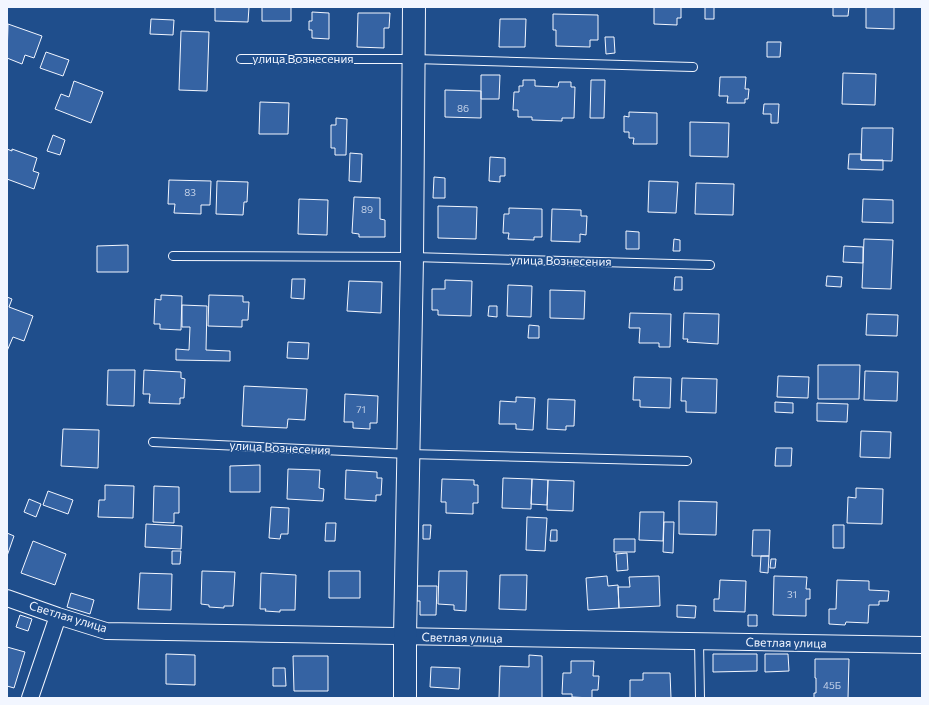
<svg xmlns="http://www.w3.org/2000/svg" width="929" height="705" font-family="Commissioner,sans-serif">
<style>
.building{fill:#3563a3;stroke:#f2f6ff}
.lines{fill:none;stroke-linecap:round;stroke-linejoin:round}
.lane-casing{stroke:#f2f6ff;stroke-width:10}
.street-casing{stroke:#f2f6ff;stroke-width:18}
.secondary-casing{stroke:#f2f6ff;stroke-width:24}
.lane{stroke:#1f4e8c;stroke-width:8}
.street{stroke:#1f4e8c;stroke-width:16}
.secondary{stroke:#1f4e8c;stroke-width:22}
.labels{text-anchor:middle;stroke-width:3;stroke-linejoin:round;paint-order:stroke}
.number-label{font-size:10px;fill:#c3d1e8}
.street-label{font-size:12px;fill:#f2f6ff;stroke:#1f4e8c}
</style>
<rect width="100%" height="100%" fill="#1f4e8c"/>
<path class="building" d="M215,7H249L248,22L215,21Z
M262,7H291V21H262Z
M654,7H681V18H677V25L654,24Z
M705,7H714V19H705Z
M833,7H849L848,16H833Z
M866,7H894V29L866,28Z
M312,12L329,13V39L312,38V30H309V21H312Z
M358,13H390L389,28H384V48L357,47Z
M553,14L598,15V40H590V47L556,46V30H553Z
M151,19L174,20L173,35L150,34Z
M500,19H526L525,47H499Z
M8,24L42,36L34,58L25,55L22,64L7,58Z
M181,31L209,32L207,91L179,90Z
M605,37H614L615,53L606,54Z
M767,42H781L780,57H767Z
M46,52L69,60L63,76L40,68Z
M843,73L876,74L875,105L842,104Z
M481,75H500L499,99H481Z
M720,77H746L745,89H749L748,99H745V103H727L728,96H719Z
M523,80H535V86L558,87L559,82H571V87H575L574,118H562V121L532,120V117H518V110H513L514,92H519V86H523Z
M591,80H605L604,118H590Z
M74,81L103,92L91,123L55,109L61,94L69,97Z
M445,90L481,91V118L445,117Z
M260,102L289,103L288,134H259Z
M764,104H779L778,123H771V114H763Z
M629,112L657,113V144H633L634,138H629V132H624V116L629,117Z
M336,118L347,119L346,155H335V148H331V125H336Z
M690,122L729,123L728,157L690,156Z
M862,128H893L892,161L861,160Z
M53,135L65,140L60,155L47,151Z
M7,149L12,151V149L37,158L33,171L39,173L34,189L7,179Z
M350,153L362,154L361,182L349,181Z
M849,154H861V160H883V170L848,169Z
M490,157L505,158V176H500V182L489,181Z
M434,177L445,178V198H433Z
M169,180L211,181L210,205H201V214L174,213L175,204H168Z
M217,181L248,182L247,202H244L243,215L216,214Z
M649,181L678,182L676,213L648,212Z
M696,183L734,184L733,215L695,214Z
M354,197L380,198V219L385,220V237H359V234L352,233Z
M299,199L328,200L327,235L298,234Z
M863,199L893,200V223L862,222Z
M438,206L477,207L476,239L438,238Z
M509,208L542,209V237H534V240L508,239L509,233H503L504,214H509Z
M552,209L581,210V216H587L586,235L580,234V242L551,241Z
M626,231L639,232V249H626Z
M674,239L680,240V251H673Z
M864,239L893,240L891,289L862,288Z
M128,245V272H97V246Z
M844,246L863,247V263L843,262Z
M827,276L842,277L841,287L826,286Z
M675,277H682V290H674Z
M292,279H305L304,299L291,298Z
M445,280L472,281L471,316L438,315V310H432V289H445Z
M349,281L382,282L381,313L347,311Z
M508,285L532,286L531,317L507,316Z
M550,290L585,291L584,319L550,318Z
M161,295L182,296L181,330L160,329V324H154L155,299L161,300Z
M209,295L243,296V302H249L248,320H242V327L208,326Z
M7,297L12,299L9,307L33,316L24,341L13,337L7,351Z
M182,305L207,306L206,350L230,351V361L176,360V349L189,350L190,327H182Z
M489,306H497V317L488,316Z
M630,313L671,314L670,347H659V343H639L640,328H629Z
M684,313L719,314L718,344L687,342L688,339H683Z
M867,314L898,315L897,336L866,335Z
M529,325L539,326V338H528Z
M288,342L309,343L308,359L287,358Z
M818,365H860L859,399H818Z
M108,370H135L134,406L107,405Z
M144,370L181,372V378L185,379L184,398H180V404L149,403L150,394H143Z
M865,371L898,372L897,401L864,400Z
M778,376L809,377L808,398L777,397Z
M634,377L671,378L670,408L640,407V400H633Z
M682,378L717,379L716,413L686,412V401H681Z
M244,386L307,389L305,420L288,419L287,428L242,426Z
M345,394L378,396L377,423H370V429L353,428V422H344Z
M516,397L535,398L533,430L516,429V424H499L500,401L516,402Z
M548,399L575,400L574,426H566V430L547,429Z
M775,402L793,403V413L775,412Z
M817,403L848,404L847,422L817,421Z
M63,429L99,430L98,468L61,466Z
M861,431L891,432L890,458L860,457Z
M776,448H792L791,466H775Z
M260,465V492H230V466Z
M288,469L320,470L319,488L324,489L323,501L287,499Z
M346,470L377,472V478H382L381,495H376V501L345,499Z
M503,478L532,479L531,509L502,508Z
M442,479L474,480V485H478V503H473V514L446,513V502H441Z
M532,479L548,480L547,505L531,504Z
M548,480L574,481L573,511L547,510Z
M105,485L134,486L133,518L98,517L99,500H105Z
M154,486L179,487V513H174V523L153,522Z
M856,488L883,489L882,524L847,523L848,497L856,498Z
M48,491L73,500L68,514L43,505Z
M29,499L41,504L36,517L24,512Z
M679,501L717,502L716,535L679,534Z
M271,507L289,508L288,534H281L280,539L269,538Z
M640,512H664L663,541L639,540Z
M527,517L547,518L545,551L526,550Z
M664,522H674L673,553L663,552Z
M326,523H336L335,541H325Z
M146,524L182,526L181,549L145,547Z
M423,525H431L430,539H423Z
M833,525H844V548H833Z
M551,530H557V541H550Z
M753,530H770L769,556H752Z
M7,533L14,536L7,556Z
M614,539H635V552H614Z
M33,541L66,554L55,585L21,573Z
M172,551H181L180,564H172Z
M627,553L628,570L617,571L616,554Z
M761,556H769L768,573L760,572Z
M771,559H776L775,568H770Z
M202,571L235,572L233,606H224V608L209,607V605L201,604Z
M329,571H360V598H329Z
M439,571H467L466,611L454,610V605L438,604Z
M140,573L172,574L171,610L138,609Z
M261,573L296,575L295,610H280V612L265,611L266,609H260Z
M500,575H527L526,610L499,609Z
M607,576L608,586L618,585L619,608L588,610L586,578Z
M659,576L660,606L619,608L618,587H630L629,577Z
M774,576L807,577L806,589H810V599H806V616L773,615Z
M720,580L746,581L745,612L714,611V599H719Z
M837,580L869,581V590L889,591L888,601H879V605H869L868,623L846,622L845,625L829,624V609H836Z
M417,586H437L436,615H420V601H417Z
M71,593L94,600L90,614L67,607Z
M677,605L696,606L695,618L677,617Z
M20,615L32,619L28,631L16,627Z
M748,615H757V626H748Z
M7,647L25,652L14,688L7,686Z
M166,654L195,655V685L166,684Z
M713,654H757V671L713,672Z
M765,654H788L789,671L765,672Z
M529,655L542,656V698H499L500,666L529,667Z
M293,656H328V691H294Z
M815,659H849L848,698H814V693H816V678H815Z
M571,661H594L593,676H599L598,690H592V698L572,697V694H562L563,673H571Z
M431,667L460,668L459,689L430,687Z
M273,668H285L286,686H273Z
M643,673H670L671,698H630V680H643Z"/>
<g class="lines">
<defs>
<path id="lane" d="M241,59H414L693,67
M173,256L412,257L710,265
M153,442L408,454L687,461
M699,641L700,698"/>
<path id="street" d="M7,598L58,616L106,631L922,645
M30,698L58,616"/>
<path id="secondary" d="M405,698V637L412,257L414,7"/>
</defs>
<use href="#lane" class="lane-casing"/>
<use href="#street" class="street-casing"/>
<use href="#secondary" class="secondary-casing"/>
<use href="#lane" class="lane"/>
<use href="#street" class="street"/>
<use href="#secondary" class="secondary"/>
</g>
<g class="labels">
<g class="number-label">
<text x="463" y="112">86</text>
<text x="190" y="196">83</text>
<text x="367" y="213">89</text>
<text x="361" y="413">71</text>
<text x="792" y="598">31</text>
<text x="832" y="689">45Б</text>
</g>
<g class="street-label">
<text x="303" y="63">улица Вознесения</text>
<text transform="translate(561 261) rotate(1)" y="4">улица Вознесения</text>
<text transform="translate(280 448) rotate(3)" y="4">улица Вознесения</text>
<text transform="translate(68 617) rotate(17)" y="4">Светлая улица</text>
<text transform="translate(462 638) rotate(1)" y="4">Светлая улица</text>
<text transform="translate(786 643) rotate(1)" y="4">Светлая улица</text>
</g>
</g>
<rect width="929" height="705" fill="none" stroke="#f2f6ff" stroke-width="16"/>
</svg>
